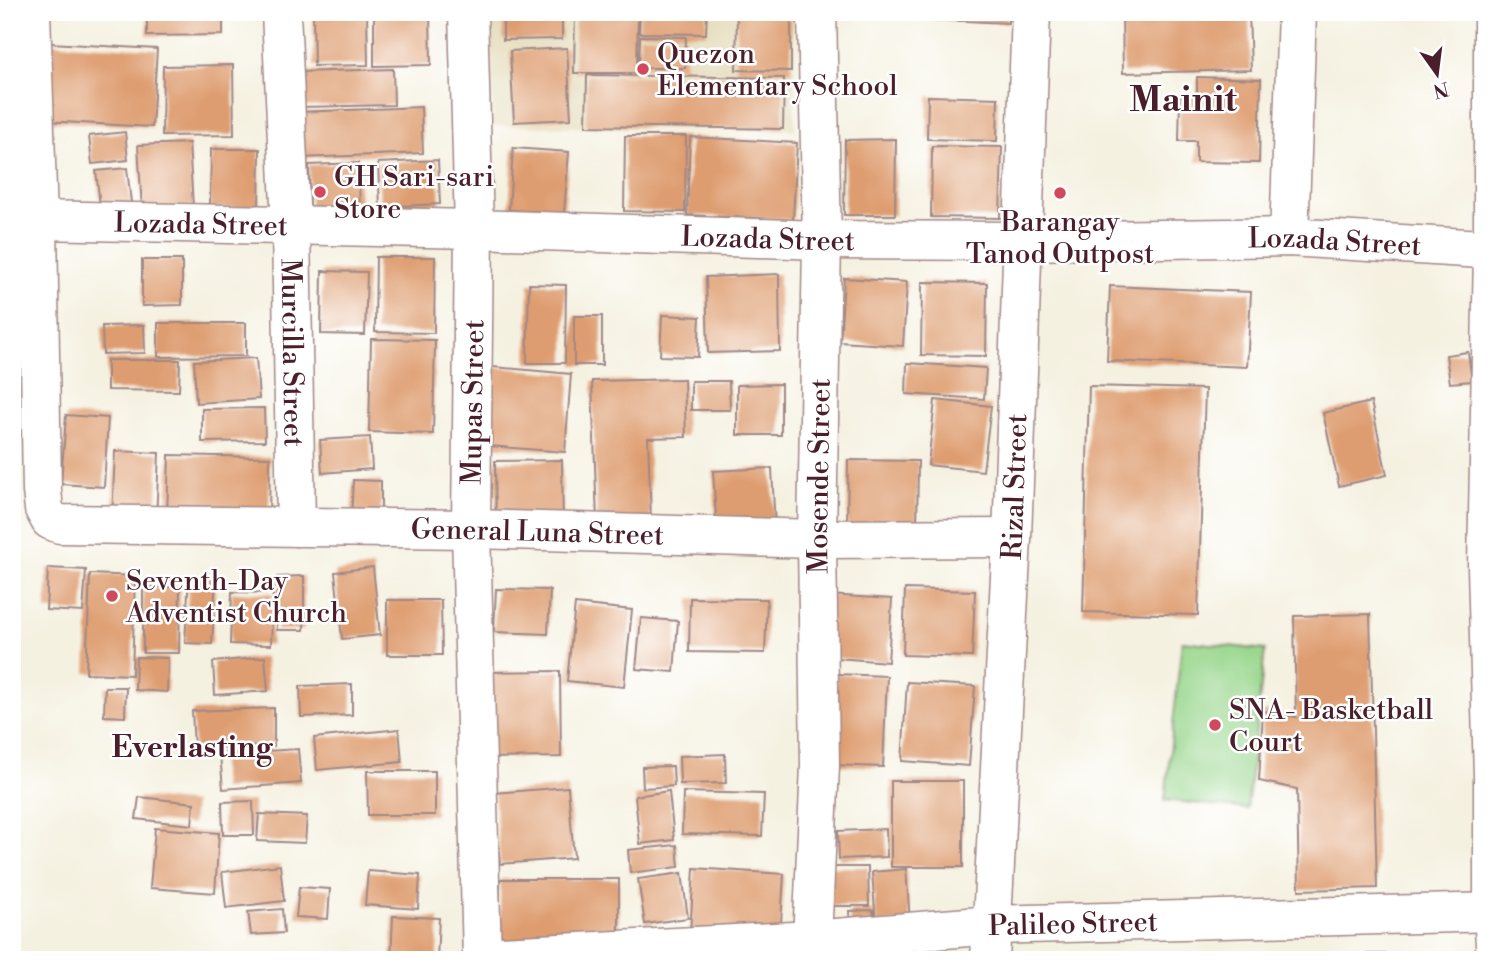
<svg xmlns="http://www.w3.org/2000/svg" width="1510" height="972" font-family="'Libre Bodoni',serif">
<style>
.built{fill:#e4dbba}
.green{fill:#96d58a;stroke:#707a5a;stroke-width:2}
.building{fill:#de9d70}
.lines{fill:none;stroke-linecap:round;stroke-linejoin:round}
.street-casing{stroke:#a08886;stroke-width:41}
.street{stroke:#fff;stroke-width:38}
.poi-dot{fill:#d1495b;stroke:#fff;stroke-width:2.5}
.labels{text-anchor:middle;stroke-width:5;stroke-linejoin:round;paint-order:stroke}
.poi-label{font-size:28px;fill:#4a1f2b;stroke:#fff;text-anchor:start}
.street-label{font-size:28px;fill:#4a1f2b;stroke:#fff}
.neighbourhood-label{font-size:30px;font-weight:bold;fill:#4a1f2b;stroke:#fff}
.district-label{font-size:35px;font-weight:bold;fill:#4a1f2b;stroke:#fff}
</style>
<rect width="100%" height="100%" fill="#fff"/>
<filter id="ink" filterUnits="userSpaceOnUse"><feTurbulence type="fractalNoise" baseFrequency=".0143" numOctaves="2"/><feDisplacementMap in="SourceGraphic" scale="14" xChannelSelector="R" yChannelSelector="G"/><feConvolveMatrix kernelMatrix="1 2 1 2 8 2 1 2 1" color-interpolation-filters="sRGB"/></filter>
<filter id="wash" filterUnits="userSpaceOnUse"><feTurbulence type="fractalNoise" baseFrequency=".00686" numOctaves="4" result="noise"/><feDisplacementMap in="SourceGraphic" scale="28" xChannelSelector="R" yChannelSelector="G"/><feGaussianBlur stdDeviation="1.57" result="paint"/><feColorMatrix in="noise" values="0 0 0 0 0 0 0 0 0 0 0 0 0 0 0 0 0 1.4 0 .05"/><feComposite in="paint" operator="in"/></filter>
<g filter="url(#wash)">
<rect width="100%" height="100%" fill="#f5f1e1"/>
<path class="built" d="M489,12H793L795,130L493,126Z"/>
<path class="green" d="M1182,641L1265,650L1247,809L1165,800Z"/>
<g id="blocks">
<path class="building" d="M147,12H223V35L147,36Z
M313,12H367L368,65L314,66Z
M374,12H430L431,65L374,66Z
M503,12H562V39L503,40Z
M575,12H638L637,73H574Z
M640,12H707L706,34L639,33Z
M737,12H791V71L736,70Z
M846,12H919V18L846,17Z
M921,12H1008V23L921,19Z
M1122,12H1249L1251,70L1123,73Z
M640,36L686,37L685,68H639Z
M50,43L157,49L152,127L45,121Z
M567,48L571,119L514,122L510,51Z
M233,65L234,135L162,136L163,66Z
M393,69L394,105L299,107V72Z
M587,75L784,78L783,129L586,126Z
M1197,77L1261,79L1259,163L1196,162V141H1179L1180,96H1197Z
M928,96L998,98L997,141L927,139Z
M421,107L423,153L300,158L299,112Z
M125,132L128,160L92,164L89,136Z
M625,136H686L685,212L624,211Z
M690,137L797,143L793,220L687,215Z
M896,139L895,215H844L845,140Z
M189,143L193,206L142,209L138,145Z
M932,146L1002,147L1000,218L931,217Z
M513,148L569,152L564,213L509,210Z
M211,149H260L259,208H210Z
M438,160L440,204L380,207L378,163Z
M358,163L360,207L310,208L309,165Z
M127,168L132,211L101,214L96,171Z
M376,257H435L434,333L375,332Z
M142,260H182V305L142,306Z
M322,271L367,272L365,335L321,334Z
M779,274L780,351L708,353L706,277Z
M844,278L907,282L903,346L840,342Z
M922,282L987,283L986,356L921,355Z
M529,284L566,285L565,363H527Z
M1110,286L1251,292L1247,367L1107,361Z
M662,315L700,317L698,357L660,356Z
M574,316H602V365H574Z
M158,323H246V356L158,357Z
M144,325L145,353L103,354L102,326Z
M371,339L435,340L433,434L369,432Z
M12,346H16L15,383H12Z
M1468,352L1472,381L1450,383L1446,355Z
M256,358L259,399L196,403L194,361Z
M107,360H180L179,391L107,390Z
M907,363L986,368L984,399L906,394Z
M482,366L571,374L565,452L475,445Z
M684,379L686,437L648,438L651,520L597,522L592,381Z
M691,381H729L730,410H691Z
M781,384V435H737V385Z
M1089,386L1205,389L1198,615L1083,612Z
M935,400L991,406L983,471L928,465Z
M1371,402L1387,475L1339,486L1323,413Z
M264,408L265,441L202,442V409Z
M66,415L108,418L104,487L61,484Z
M370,437L372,469L322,473L320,440Z
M115,451L159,453L156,521L112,519Z
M169,455L270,457L269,520L167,517Z
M562,460L563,528L496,529L495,461Z
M848,460L918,461L917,529L847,528Z
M772,468L775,531L717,535L713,471Z
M353,480L381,481V521L351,520Z
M373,567L380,635L342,639L335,572Z
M48,568L86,570L83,612L46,610Z
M90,574L135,576L132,675L86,673Z
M189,576L216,578L212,644L185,643Z
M304,576V630H277V577Z
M143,587H180L179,653H143Z
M496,589L550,590L548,634L494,632Z
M905,589L975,591L972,657L903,655Z
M232,592L273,593L271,645L230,644Z
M827,595L892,599L888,662L823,657Z
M690,598L767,599L765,653L689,652Z
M387,600H441L442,655H387Z
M575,604L632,610L624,687L567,681Z
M1370,614L1377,888L1299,890L1297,789L1259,781L1263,711L1296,717L1294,616Z
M641,618L678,621L674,672L636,669Z
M136,657L168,658L167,692L135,690Z
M265,657L268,691L215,695L213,662Z
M560,671L561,757L490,758L488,672Z
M836,674L887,676L883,767L832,765Z
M907,682L975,686L969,766L902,761Z
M352,684V715L301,717L300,686Z
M105,687H126L125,717L104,716Z
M274,708V746L194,748L192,711Z
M399,729L402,762L317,770L314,738Z
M298,749L301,783L223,789L220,754Z
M725,754L726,783L680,784L679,756Z
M673,766L674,786L643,788L642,767Z
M367,771H435V815H368Z
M891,781H963V867H891Z
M568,787L574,858L500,864L494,793Z
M669,791L674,840L640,844L635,796Z
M683,792L764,794L762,836L682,834Z
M139,797L194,803L192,825L136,819Z
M253,801L254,835H223L222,802Z
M259,814L307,816L305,843L257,841Z
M155,828L219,833L215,893L150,888Z
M886,829L887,857L839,859L838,831Z
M677,845L679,867L630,873L628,850Z
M280,865L284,901L226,908L222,872Z
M828,867H868L869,906H829Z
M694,868L784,874L780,939L690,934Z
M906,869L910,921L876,924L872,872Z
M368,871L420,875L418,909L365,905Z
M682,873L688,918L645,924L638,879Z
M500,879H619V945H500Z
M299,887L330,889L328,919L296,917Z
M282,909L284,933L251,935L248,912Z
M873,910L874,923L850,924L849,911Z
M393,916L439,918L437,960H391Z
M1349,954H1385V960H1349Z"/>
</g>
</g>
<g filter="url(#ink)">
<use href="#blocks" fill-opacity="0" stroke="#a08886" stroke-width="2"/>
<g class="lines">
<defs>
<g id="street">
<path id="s1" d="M31,12L38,220L42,491L44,509L50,520L60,524L471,529L817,539L1012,538"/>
<path id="s2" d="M281,12L291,226L296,527"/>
<path d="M468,12L474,229L471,529L482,960"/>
<path d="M1493,12V250L1487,568L1493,776V913L1496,960"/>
<path id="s3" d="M38,220L474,229L822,240L1023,241L1289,237L1498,250"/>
<path d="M1289,237L1297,12"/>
<path id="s4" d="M812,940L820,766L817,539L822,240L817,12"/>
<path id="s5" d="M482,957L812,940L992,925L1498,912"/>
<path id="s6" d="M990,960L1012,538L1031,12"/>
</g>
</defs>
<use href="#street" class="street-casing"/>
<use href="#street" class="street"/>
</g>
</g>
<g class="poi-dot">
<circle cx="643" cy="69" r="7"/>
<circle cx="320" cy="192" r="7"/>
<circle cx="1060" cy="193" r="7"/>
<circle cx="112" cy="596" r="7"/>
<circle cx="1215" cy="725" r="7"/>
</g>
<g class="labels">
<g class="poi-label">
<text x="657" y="63">Quezon<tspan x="657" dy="32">Elementary School</tspan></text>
<text x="334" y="186">GH Sari-sari<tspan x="334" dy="32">Store</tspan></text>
<text x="1060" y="231" text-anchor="middle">Barangay<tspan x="1060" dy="32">Tanod Outpost</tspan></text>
<text x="126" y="590">Seventh-Day<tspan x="126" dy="32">Adventist Church</tspan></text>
<text x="1229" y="719">SNA- Basketball<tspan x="1229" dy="32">Court</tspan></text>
</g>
<g class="street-label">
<text dy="10" stroke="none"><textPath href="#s3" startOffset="163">Lozada Street</textPath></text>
<text dy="10" stroke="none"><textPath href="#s3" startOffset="730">Lozada Street</textPath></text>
<text dy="10" stroke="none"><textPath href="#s3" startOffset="1297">Lozada Street</textPath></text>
<text dy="10" stroke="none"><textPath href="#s2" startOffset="341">Murcilla Street</textPath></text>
<text transform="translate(472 402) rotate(-89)" y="10">Mupas Street</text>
<text dy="10" stroke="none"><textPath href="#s4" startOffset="464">Mosende Street</textPath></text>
<text dy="10" stroke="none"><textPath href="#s6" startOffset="474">Rizal Street</textPath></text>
<text dy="10" stroke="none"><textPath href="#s1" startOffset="998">General Luna Street</textPath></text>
<text dy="10" stroke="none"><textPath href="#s5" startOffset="592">Palileo Street</textPath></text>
</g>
<g class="neighbourhood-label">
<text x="192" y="757">Everlasting</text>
</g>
<g class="district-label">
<text x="1183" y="111">Mainit</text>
</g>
</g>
<rect width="1510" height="972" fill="none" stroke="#fff" stroke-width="42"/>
<g transform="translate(1437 74) rotate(166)" stroke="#ffffff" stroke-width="5" paint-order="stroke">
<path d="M0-5L12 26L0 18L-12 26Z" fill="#4a1f2b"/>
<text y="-10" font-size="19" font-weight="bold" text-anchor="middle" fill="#4a1f2b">N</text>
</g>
</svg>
